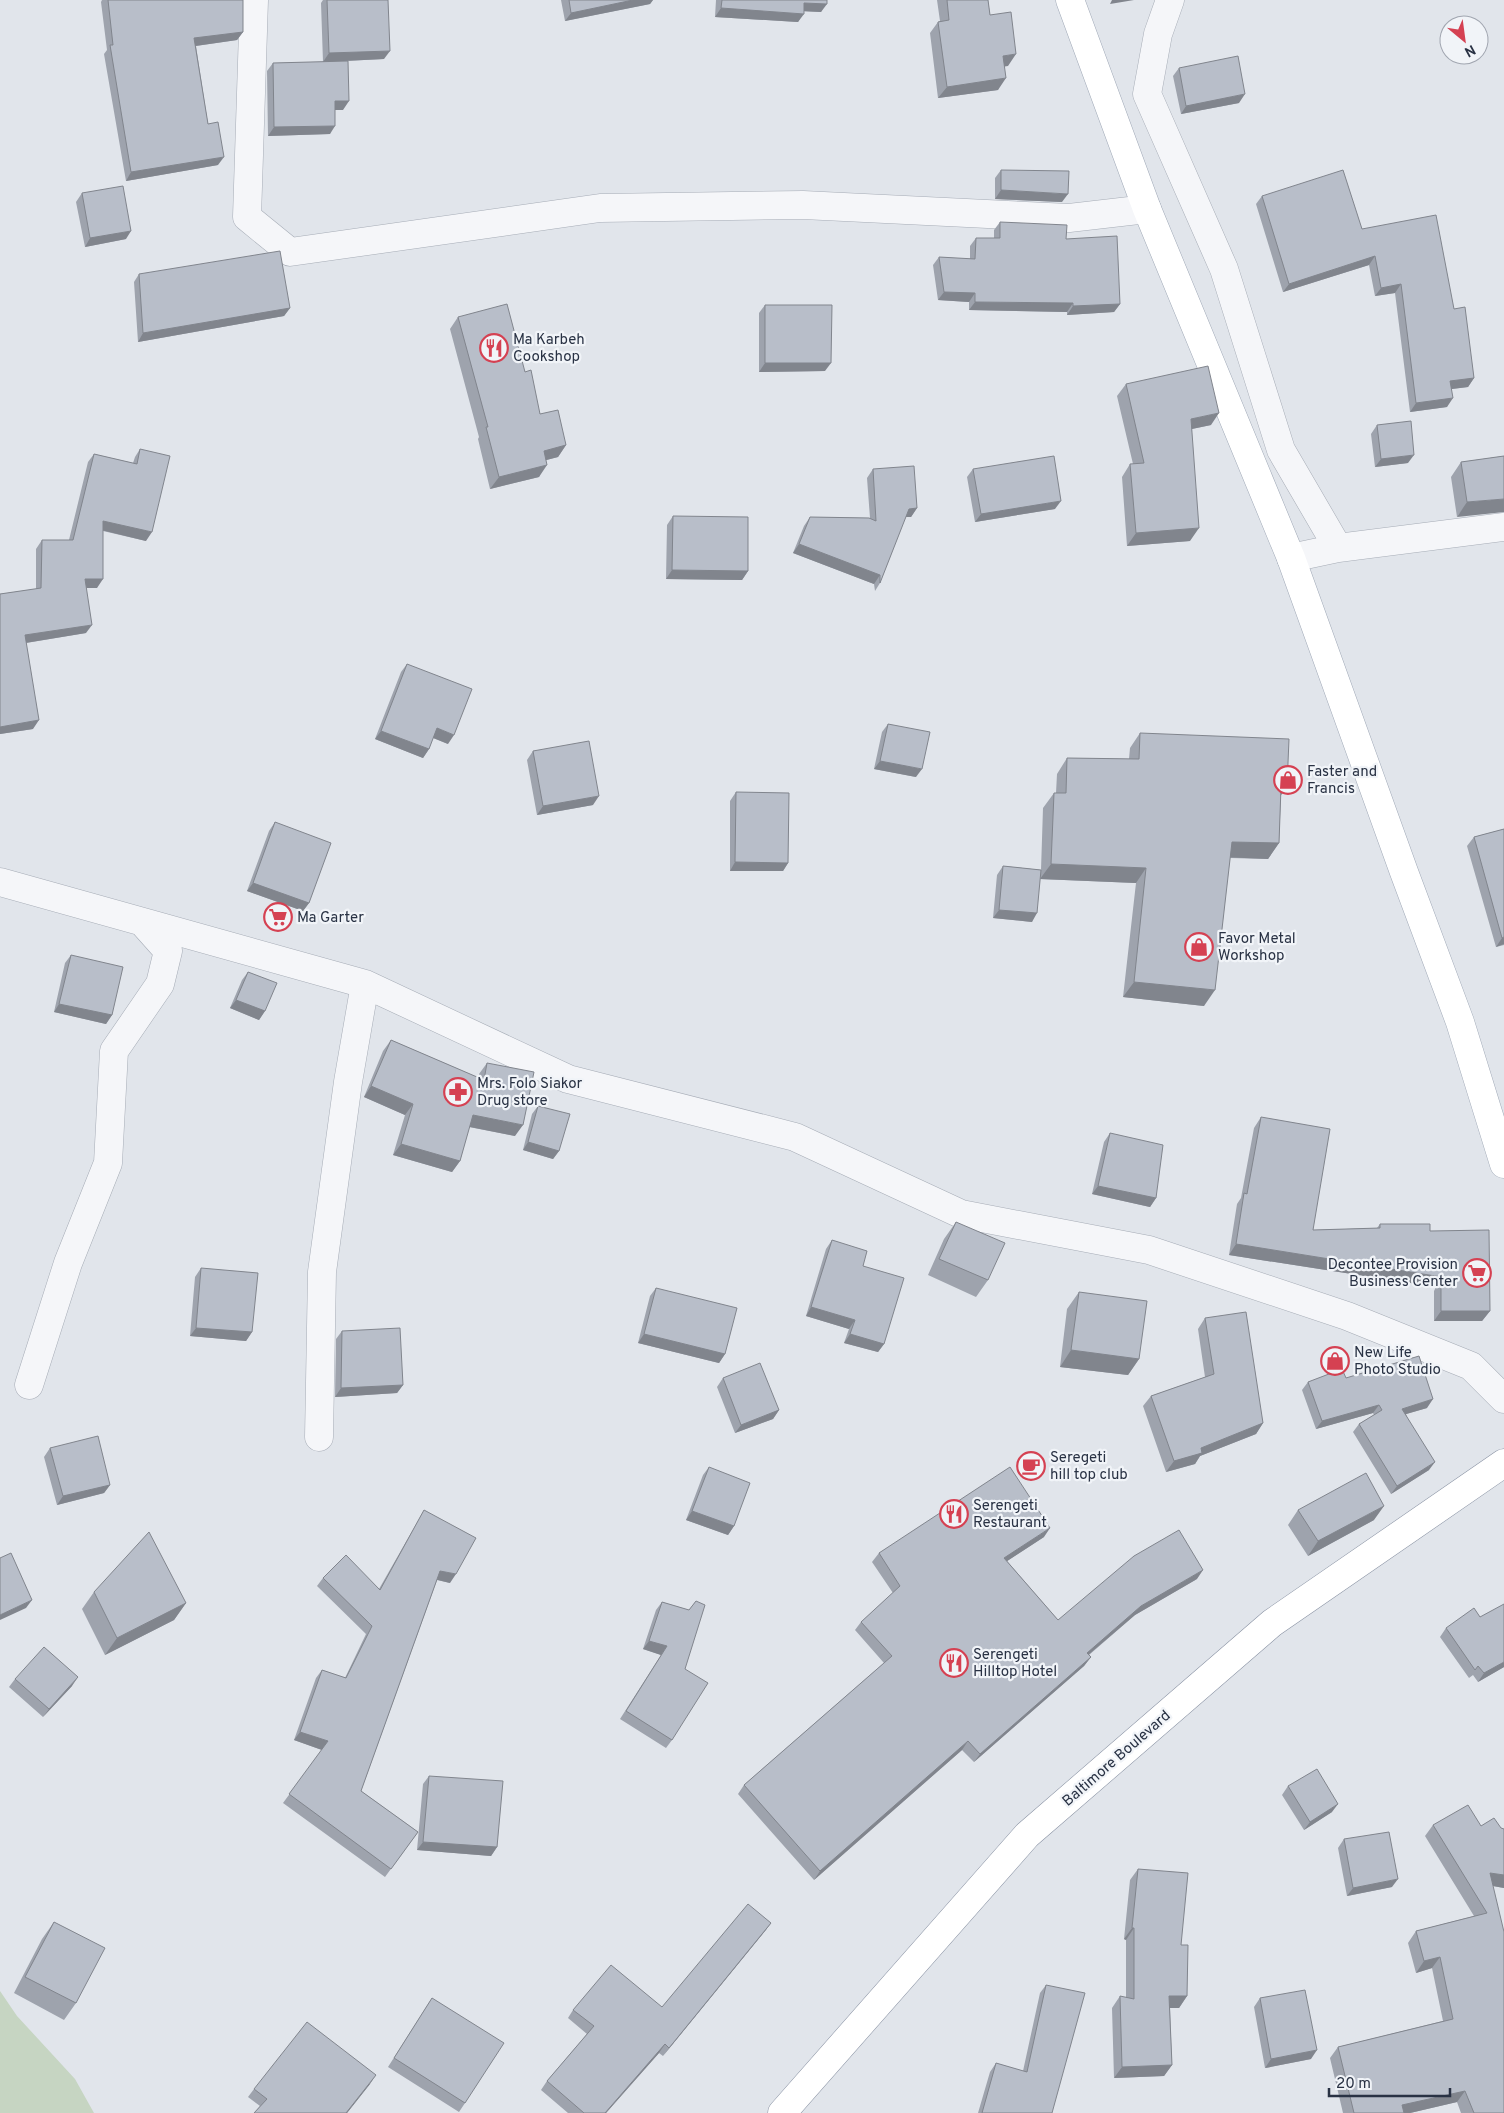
<svg xmlns="http://www.w3.org/2000/svg" width="1504" height="2113" font-family="Overpass,sans-serif">
<style>
.green{fill:#c6d5c2}
.lines{fill:none;stroke-linecap:round;stroke-linejoin:round}
.street-casing{stroke:#a6acb6;stroke-width:29}
.primary-casing{stroke:#a0a9b7;stroke-width:29}
.highway-casing{stroke:#8891a2;stroke-width:29}
.street{stroke:#f5f6f9;stroke-width:28}
.primary{stroke:#fff;stroke-width:28}
.highway{stroke:#fff;stroke-width:28}
.wall{fill:#9ea3ad}
.shaded-wall{fill:#81858d}
.building{fill:#b8bec9;stroke:#81858d}
.labels{text-anchor:middle;stroke-width:4.5;stroke-linejoin:round;paint-order:stroke}
.poi-label{font-size:15px;fill:#293244;stroke:#f1f4f8;text-anchor:start}
.street-label{font-size:15px;fill:#293244;stroke:#f1f4f8}
</style>
<rect width="100%" height="100%" fill="#e1e5eb"/>
<path class="green" d="M0,1991L17,2016L75,2079L94,2113H0Z"/>
<g class="lines">
<defs>
<path id="street" d="M254,0L247,217L290,252L600,208L803,205L1069,218L1147,209
M1170,0L1158,34L1147,94L1224,269L1281,450L1338,548
M1291,558L1338,548L1504,527
M0,882L365,984L568,1079L795,1137L961,1214L1149,1250L1347,1316L1471,1366L1504,1399
M29,1385L68,1263L108,1163L114,1051L160,984L168,951L144,924
M319,1437L322,1272L348,1082L365,984"/>
<path id="primary" d="M1070,0L1147,209L1291,558L1404,872L1460,1022L1504,1164"/>
<path id="highway" d="M782,2113L1027,1835L1272,1623L1504,1463"/>
</defs>
<use href="#street" class="street-casing"/>
<use href="#primary" class="primary-casing"/>
<use href="#highway" class="highway-casing"/>
<use href="#street" class="street"/>
<use href="#primary" class="primary"/>
<use href="#highway" class="highway"/>
</g>
<path class="wall" d="M102,0H243V32L237,40L196,46L208,124L218,165L126,181L104,54L107,50L101,2Z
M323,0H388L384,59L325,62L343,110H335L330,134L268,136L267,71L273,63L323,62L321,3Z
M561,0H653L650,4L565,21Z
M716,0H827L821,12L804,11L798,22L715,17Z
M937,0H988L990,15L1008,66H1004L998,90L938,98L930,33L938,22L940,21Z
M1179,68L1239,103L1181,114L1173,76Z
M1001,170L1062,202L995,199V178Z
M82,193L126,239L85,247L76,202Z
M1262,196L1362,229L1454,309L1474,378L1468,387L1451,389L1447,407L1410,412L1395,293L1375,296L1369,265L1283,292L1256,204Z
M1000,222L1066,239L1120,304L1114,312L1067,315V312L969,310V302L938,300L933,265L939,257L970,259V246L976,238H994V230Z
M139,274L290,308L284,316L138,342L134,282Z
M765,305L825,371L759,372V313Z
M458,317L525,372L540,414L566,445L558,457L546,460L539,477L490,489L478,439L479,437L450,329Z
M1126,384L1211,425L1192,429L1190,541L1127,546L1122,477L1130,464H1133L1117,396Z
M1377,425L1408,463L1375,467L1371,434Z
M140,449L146,541L103,531L97,588H86V633L26,643L33,729L0,734V594L36,589V549L42,540H69L88,462L94,454L133,463L135,457Z
M1504,456L1457,517L1451,477L1461,462Z
M873,469L917,508L911,517H905L880,583L875,591L874,584L793,553L804,526L810,517L870,518L867,478Z
M973,469L1055,509L975,522L967,477Z
M673,516L748,571L742,580L666,579L667,525Z
M407,664L448,744L433,738L429,749L423,758L375,739L401,672Z
M888,724L916,777L874,769L882,732Z
M1140,733L1281,795L1279,843L1268,859L1230,858L1204,1006L1123,997L1136,883L1040,879L1032,922L993,918L997,875L1003,866L1041,870L1043,808L1054,793H1056L1057,774L1067,758L1129,759L1130,748Z
M533,751L593,805L537,815L527,760Z
M736,792L788,863L783,871H730V801Z
M275,822L309,903L303,911L247,891L269,831Z
M1504,829V945L1496,947L1467,846L1474,837Z
M71,955L112,1015L106,1024L54,1012L65,963Z
M248,972L265,1011L259,1020L230,1008L242,980Z
M391,1040L479,1078V1074L487,1063L515,1136L469,1127L460,1161L452,1172L393,1155L405,1115L364,1097L383,1051Z
M538,1106L559,1151L553,1159L523,1150L532,1114Z
M1261,1117L1313,1230L1377,1228L1380,1224L1430,1231L1490,1311L1482,1321H1434V1291L1436,1287L1229,1255L1237,1204L1241,1198L1254,1128Z
M1110,1133L1156,1198L1150,1207L1092,1194L1104,1142Z
M956,1222L988,1280L976,1297L928,1275L944,1239Z
M832,1240L863,1266L884,1344L878,1352L844,1343L849,1329L806,1316L826,1249Z
M201,1268L252,1332L246,1341L190,1336L195,1277Z
M656,1288L725,1354L719,1363L638,1343L650,1296Z
M1079,1292L1139,1359L1128,1375L1060,1367L1067,1309Z
M1205,1318L1263,1423L1256,1434L1200,1456L1195,1464L1166,1472L1143,1406L1151,1396L1205,1377L1198,1329Z
M342,1331L403,1385L397,1393L335,1397L336,1339Z
M723,1378L779,1410L773,1419L735,1433L717,1387Z
M1346,1378L1427,1408L1406,1414L1429,1470L1391,1494L1353,1432L1359,1424L1374,1415L1373,1413L1316,1429L1302,1390L1308,1382Z
M50,1448L110,1485L104,1493L57,1505L44,1457Z
M709,1467L734,1526L728,1535L686,1520L703,1475Z
M424,1510L450,1583L437,1580L361,1791L418,1832L385,1877L283,1803L322,1750L294,1740L316,1678L322,1670L345,1678L366,1634L317,1586L323,1578L379,1589L419,1519Z
M1298,1510L1374,1520L1308,1556L1288,1525Z
M1044,1537L1007,1561L1058,1620L1197,1579L1135,1615L1089,1655L1091,1657L1084,1666L974,1762L962,1750L814,1880L738,1794L744,1785L884,1663L855,1630L861,1622L893,1593L872,1562L879,1553Z
M94,1592L186,1603L174,1620L105,1655L82,1609Z
M696,1601L685,1669L672,1740L666,1748L620,1719L661,1655L643,1649L656,1610L662,1602L689,1610Z
M1446,1628L1504,1667L1478,1682L1473,1675L1469,1678L1440,1637Z
M15,1679L72,1686L43,1717L9,1687Z
M429,1776L497,1847L491,1856L417,1850L423,1784Z
M1288,1786L1332,1812L1304,1830L1282,1795Z
M1433,1825L1481,1826L1504,1829V1888L1493,1886L1504,2113H1461L1457,2102L1410,2113H1343L1330,2058L1338,2047L1443,2021L1432,1968L1416,1973L1408,1943L1416,1931L1474,1916L1425,1836Z
M1344,1839L1392,1887L1347,1896L1338,1848Z
M1138,1869L1181,1945L1187,1996L1179,2008H1170L1172,2065L1164,2076L1114,2078L1112,2008L1120,1996L1126,1998V1940L1124,1939L1130,1880Z
M54,1922L76,2003L64,2020L14,1993L42,1939Z
M771,1923L765,1931L663,2056L659,2053L606,2113H568L541,2090L547,2081L587,2034L568,2018L573,2010L662,2007Z
M1046,1985L1052,2113H978L990,2072L996,2063L1023,2071L1040,1993Z
M432,1998L465,2103L459,2112L388,2067Z
M1260,1998L1311,2059L1265,2068L1254,2007Z
M370,2084L347,2113H254L260,2106L248,2097L254,2089Z"/>
<path class="shaded-wall" d="M633,0H653L650,4L565,21L571,13Z
M1112,0H1134L1110,4Z
M804,3L827,4L821,12L798,11Z
M721,8L804,14L798,22L715,17Z
M243,32L237,40L188,47L194,38Z
M390,51L384,59L323,62L329,53Z
M1016,54L1008,66L995,68L1003,56Z
M1006,78L998,90L938,98L947,87Z
M1245,94L1239,103L1181,114L1186,106Z
M335,101H349L343,110H329Z
M335,126L330,134L268,136L274,127Z
M224,157L218,165L126,181L131,172Z
M1001,190L1068,194L1062,202L995,199Z
M131,231L126,239L85,247L90,238Z
M1375,256L1369,265L1283,292L1289,284Z
M1401,284L1395,293L1375,296L1381,288Z
M944,292L975,293L969,302L938,300Z
M975,302L1073,303L1067,312L969,310Z
M1120,304L1114,312L1067,315L1073,306Z
M290,308L284,316L138,342L143,333Z
M765,363H831L825,371L759,372Z
M1474,378L1468,387L1444,390L1450,381Z
M1453,398L1447,407L1410,412L1416,403Z
M1219,413L1211,425L1182,431L1191,419Z
M566,445L558,457L535,463L544,451Z
M1414,455L1408,463L1375,467L1381,459Z
M547,465L539,477L490,489L499,477Z
M1504,499V512L1457,517L1467,502Z
M1061,501L1055,509L975,522L981,514Z
M917,508L911,517H903L909,509Z
M103,521L152,532L146,541L97,529Z
M1199,528L1190,541L1127,546L1136,533Z
M799,544L880,575L874,584L793,553Z
M672,570L748,571L742,580L666,579Z
M85,579H103L97,588H79Z
M92,625L86,633L19,644L25,635Z
M39,720L33,729L0,734V727Z
M437,728L454,735L448,744L431,737Z
M381,731L429,749L423,758L375,739Z
M880,761L922,769L916,777L874,769Z
M1281,787H1287L1276,802Z
M599,796L593,805L537,815L543,806Z
M1232,842L1279,843L1268,859L1221,857Z
M735,862L788,863L783,871H730Z
M1051,864L1146,868L1136,883L1040,879Z
M253,883L309,903L303,911L247,891Z
M999,910L1037,913L1032,922L993,918Z
M1504,937V944L1496,947L1502,938Z
M1134,982L1215,990L1204,1006L1123,997Z
M236,1000L265,1011L259,1020L230,1008Z
M59,1004L112,1015L106,1024L54,1012Z
M371,1086L413,1104L405,1115L364,1097Z
M473,1115L523,1125L515,1136L465,1126Z
M528,1142L559,1151L553,1159L523,1150Z
M401,1144L460,1161L452,1172L393,1155Z
M1098,1186L1156,1198L1150,1207L1092,1194Z
M1236,1244L1454,1279L1441,1281L1436,1287L1229,1255Z
M811,1307L855,1320L849,1329L806,1316Z
M1441,1311H1490L1482,1321H1434Z
M196,1328L252,1332L246,1341L190,1336Z
M644,1334L725,1354L719,1363L638,1343Z
M850,1334L884,1344L878,1352L844,1343Z
M1071,1350L1139,1359L1128,1375L1060,1367Z
M403,1385L397,1393L335,1397L341,1388Z
M1433,1399L1427,1408L1396,1417L1402,1409Z
M1379,1405L1373,1413L1316,1429L1322,1421Z
M779,1410L773,1419L735,1433L741,1425Z
M1263,1423L1256,1434L1200,1456L1195,1464L1166,1472L1174,1461L1201,1448Z
M1435,1462L1429,1470L1391,1494L1397,1486Z
M110,1485L104,1493L57,1505L63,1496Z
M1384,1506L1374,1520L1308,1556L1318,1541Z
M692,1511L734,1526L728,1535L686,1520Z
M1050,1528L1044,1537L998,1567L1004,1558Z
M1203,1570L1197,1579L1135,1615L1081,1661L1087,1653L1141,1606Z
M440,1571L456,1574L450,1583L434,1579Z
M32,1600L26,1608L0,1620V1615Z
M186,1603L174,1620L105,1655L117,1638Z
M649,1641L667,1646L661,1655L643,1649Z
M1091,1657L1084,1666L974,1762L980,1754Z
M1504,1662V1667L1478,1682L1484,1673Z
M78,1677L72,1686L43,1717L49,1709Z
M300,1732L328,1741L322,1750L294,1740Z
M968,1741L962,1750L814,1880L820,1871Z
M1338,1804L1332,1812L1304,1830L1310,1822Z
M423,1842L497,1847L491,1856L417,1850Z
M1490,1873L1504,1875V1888L1482,1884Z
M1398,1879L1392,1887L1347,1896L1353,1888Z
M771,1923L765,1931L663,2056L669,2048Z
M1132,1928H1134L1126,1940L1124,1939Z
M1440,1957L1432,1968L1416,1973L1424,1961Z
M1169,1996H1187L1179,2008H1161Z
M665,2044L659,2053L606,2113H605Z
M1317,2050L1311,2059L1265,2068L1271,2059Z
M1172,2065L1164,2076L1114,2078L1122,2067Z
M376,2075L370,2084L347,2113H346Z
M1465,2091L1457,2102L1410,2113H1397L1402,2105Z"/>
<path class="building" d="M108,0H243V32L194,38L208,124L218,122L224,157L131,172L110,45H113Z
M327,0H388L390,51L329,53Z
M569,0H633L571,13Z
M722,0H827V4L804,3V14L721,8Z
M947,0H988L990,15L1011,12L1016,54L1003,56L1006,78L947,87L938,22L949,20Z
M1238,56L1245,94L1186,106L1179,68Z
M348,61L349,101H335V126L274,127L273,63Z
M1001,170L1069,171L1068,194L1001,190Z
M1343,170L1362,229L1436,215L1454,309L1465,307L1474,378L1450,381L1453,398L1416,403L1401,284L1381,288L1375,256L1289,284L1262,196Z
M123,186L131,231L90,238L82,193Z
M1000,222L1067,225L1066,239L1117,236L1120,304L1073,306V303L975,302V293L944,292L939,257L975,259L976,238H1000Z
M280,251L290,308L143,333L139,274Z
M507,304L525,372L531,370L540,414L558,410L566,445L544,451L547,465L499,477L486,427H488L458,317Z
M765,305H832L831,363H765Z
M1208,366L1219,413L1191,419L1199,528L1136,533L1130,464L1144,463L1126,384Z
M1411,421L1414,455L1381,459L1377,425Z
M140,449L170,456L152,532L103,521V579H85L92,625L25,635L39,720L0,727V594L41,588L42,540H73L94,454L137,464Z
M1054,456L1061,501L981,514L973,469Z
M1504,456V499L1467,502L1461,462Z
M914,466L917,508L909,509L880,583V575L799,544L810,517L869,518L876,521L873,469Z
M673,516L748,517V571L672,570Z
M407,664L472,689L454,735L437,728L429,749L381,731Z
M888,724L930,732L922,769L880,761Z
M1140,733L1289,739L1287,787H1281L1279,843L1232,842L1215,990L1134,982L1146,868L1051,864L1054,793H1066L1067,758L1139,759Z
M589,741L599,796L543,806L533,751Z
M736,792L789,793L788,863L735,862Z
M275,822L331,843L309,903L253,883Z
M1504,829V937L1502,938L1474,837Z
M1003,866L1041,870L1037,913L999,910Z
M71,955L123,967L112,1015L59,1004Z
M248,972L277,983L265,1011L236,1000Z
M391,1040L484,1080L487,1063L534,1072L523,1125L473,1115L460,1161L401,1144L413,1104L371,1086Z
M538,1106L570,1114L559,1151L528,1142Z
M1261,1117L1330,1129L1313,1230L1380,1228V1224H1430V1231L1489,1230L1490,1311H1441V1281L1454,1279L1236,1244L1244,1193L1247,1194Z
M1110,1133L1163,1145L1156,1198L1098,1186Z
M956,1222L1005,1243L988,1280L939,1259Z
M832,1240L867,1251L863,1266L904,1278L884,1344L850,1334L855,1320L811,1307Z
M201,1268L258,1273L252,1332L196,1328Z
M656,1288L737,1308L725,1354L644,1334Z
M1079,1292L1147,1301L1139,1359L1071,1350Z
M1246,1312L1263,1423L1201,1448L1202,1453L1174,1461L1151,1396L1214,1374L1205,1318Z
M400,1328L403,1385L341,1388L342,1331Z
M1419,1356L1433,1399L1402,1409L1435,1462L1397,1486L1359,1424L1382,1410L1379,1405L1322,1421L1308,1382L1342,1369L1346,1378Z
M760,1363L779,1410L741,1425L723,1378Z
M98,1436L110,1485L63,1496L50,1448Z
M709,1467L750,1483L734,1526L692,1511Z
M1010,1467L1050,1528L1004,1558L1058,1620L1134,1556L1179,1530L1203,1570L1141,1606L1087,1653L1091,1657L980,1754L968,1741L820,1871L744,1785L892,1656L861,1622L900,1586L879,1553Z
M1366,1473L1384,1506L1318,1541L1298,1510Z
M424,1510L476,1538L456,1574L440,1571L361,1791L418,1832L391,1869L289,1794L328,1741L300,1732L322,1670L346,1678L372,1626L323,1578L346,1555L380,1590Z
M149,1532L186,1603L117,1638L94,1592Z
M11,1553L32,1600L0,1615V1558Z
M696,1601L705,1605L685,1669L708,1683L672,1740L626,1711L667,1646L649,1641L662,1602L689,1610Z
M1504,1604V1662L1484,1673L1478,1666L1475,1670L1446,1628L1474,1608L1480,1617Z
M44,1647L78,1677L49,1709L15,1679Z
M1317,1769L1338,1804L1310,1822L1288,1786Z
M429,1776L503,1781L497,1847L423,1842Z
M1468,1805L1481,1826L1494,1818L1501,1828L1504,1829V1875L1490,1873L1504,1932V2113H1474L1465,2091L1402,2105L1404,2113H1354L1338,2047L1453,2019L1440,1957L1424,1961L1416,1931L1487,1913L1433,1825Z
M1389,1832L1398,1879L1353,1888L1344,1839Z
M1138,1869L1188,1873L1181,1945H1188L1187,1996H1169L1172,2065L1122,2067L1120,1996L1134,1999V1928H1132Z
M748,1904L771,1923L669,2048L665,2044L605,2113H584L547,2081L594,2026L573,2010L611,1965L662,2007Z
M54,1922L105,1948L76,2003L25,1977Z
M1046,1985L1085,1993L1052,2113H982L996,2063L1027,2072Z
M1305,1990L1317,2050L1271,2059L1260,1998Z
M432,1998L504,2043L465,2103L394,2058Z
M307,2022L376,2075L346,2113H254L267,2099L254,2089Z"/>
<defs>
<symbol id="restaurant-ring" viewBox="-11 -11 22 22"><circle r="9.5" fill="#f1f4f8" stroke="#d54152" stroke-width="1.5"/><path d="M-5-6h1v4h1v-4h1v4h1v-4h1v5L-1.5 .5V6h-2V.5L-5-1ZM5-6V6H3V1.5H1.5Q1.5-4 5-6Z" fill="#d54152"/></symbol>
<symbol id="shop-ring" viewBox="-11 -11 22 22"><circle r="9.5" fill="#f1f4f8" stroke="#d54152" stroke-width="1.5"/><path d="M-5-2.5h2.3a2.7 3.5 0 0 1 5.4 0H5L5.5 6h-11ZM-1.5-2.5h3a1.5 2.3 0 0 0-3 0Z" fill="#d54152"/></symbol>
<symbol id="supermarket-ring" viewBox="-11 -11 22 22"><circle r="9.5" fill="#f1f4f8" stroke="#d54152" stroke-width="1.5"/><path d="M-6-5.5h2.5l.6 2H6L4.5 2H-2.5L-4.4-4H-6ZM-1.5 3.2a1.3 1.3 0 1 0 .1 0ZM3 3.2a1.3 1.3 0 1 0 .1 0Z" fill="#d54152"/></symbol>
<symbol id="pharmacy-ring" viewBox="-11 -11 22 22"><circle r="9.5" fill="#f1f4f8" stroke="#d54152" stroke-width="1.5"/><path d="M-2-6h4v4h4v4h-4v4h-4v-4h-4v-4h4Z" fill="#d54152"/></symbol>
<symbol id="cafe-ring" viewBox="-11 -11 22 22"><circle r="9.5" fill="#f1f4f8" stroke="#d54152" stroke-width="1.5"/><path d="M-5.5-4.5H6V0H3Q3 3.5 0 3.5H-2.5Q-5.5 3.5-5.5 0ZM3-3.2v2h1.7v-2ZM-6 4.5H4V6H-6Z" fill="#d54152"/></symbol>
</defs>
<g fill-rule="evenodd">
<use href="#restaurant-ring" x="478" y="332" width="32" height="32"/>
<use href="#shop-ring" x="1272" y="764" width="32" height="32"/>
<use href="#supermarket-ring" x="262" y="901" width="32" height="32"/>
<use href="#shop-ring" x="1183" y="931" width="32" height="32"/>
<use href="#pharmacy-ring" x="442" y="1076" width="32" height="32"/>
<use href="#supermarket-ring" x="1461" y="1257" width="32" height="32"/>
<use href="#shop-ring" x="1319" y="1345" width="32" height="32"/>
<use href="#cafe-ring" x="1015" y="1450" width="32" height="32"/>
<use href="#restaurant-ring" x="938" y="1498" width="32" height="32"/>
<use href="#restaurant-ring" x="938" y="1647" width="32" height="32"/>
</g>
<g class="labels">
<g class="poi-label">
<text x="513" y="344">Ma Karbeh<tspan x="513" dy="17">Cookshop</tspan></text>
<text x="1307" y="776">Faster and<tspan x="1307" dy="17">Francis</tspan></text>
<text x="297" y="922">Ma Garter</text>
<text x="1218" y="943">Favor Metal<tspan x="1218" dy="17">Workshop</tspan></text>
<text x="477" y="1088">Mrs. Folo Siakor<tspan x="477" dy="17">Drug store</tspan></text>
<text x="1458" y="1269" text-anchor="end">Decontee Provision<tspan x="1458" dy="17">Business Center</tspan></text>
<text x="1354" y="1357">New Life<tspan x="1354" dy="17">Photo Studio</tspan></text>
<text x="1050" y="1462">Seregeti<tspan x="1050" dy="17">hill top club</tspan></text>
<text x="973" y="1510">Serengeti<tspan x="973" dy="17">Restaurant</tspan></text>
<text x="973" y="1659">Serengeti<tspan x="973" dy="17">Hilltop Hotel</tspan></text>
</g>
<g class="street-label">
<text transform="translate(1116 1758) rotate(-41)" y="5">Baltimore Boulevard</text>
</g>
</g>
<g transform="translate(1464 40) rotate(151)"><circle r="24" fill="#f1f4f8" stroke="#a1a6b0"/>
<path d="M0-4L9 19L0 12L-9 19Z" fill="#d54152"/>
<text y="-8" font-size="14" font-weight="bold" text-anchor="middle" fill="#293244">N</text>
</g>
<path d="M1329 2088v8h121v-8" fill="none" stroke="#293244" stroke-width="2.5"/>
<text x="1336" y="2088" font-size="15" fill="#293244" stroke="#f1f4f8" stroke-width="4" paint-order="stroke">20 m</text>
</svg>
